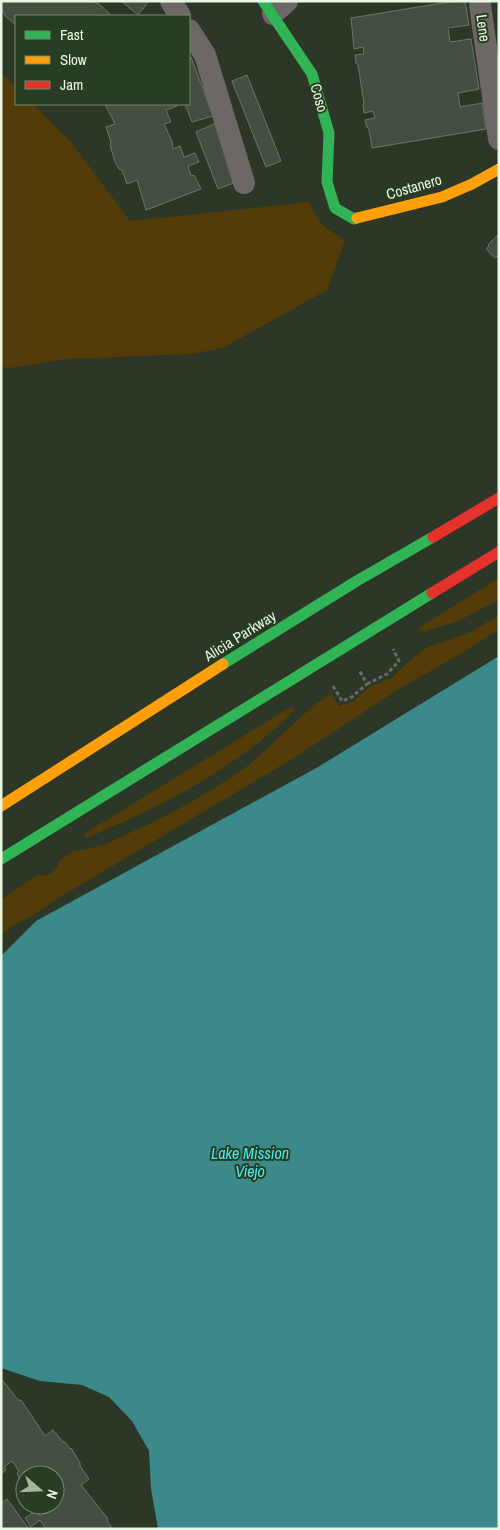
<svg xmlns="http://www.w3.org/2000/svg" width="500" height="1530" font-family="'Archivo Narrow',sans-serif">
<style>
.green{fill:#543c09}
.water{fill:#3b898a}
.building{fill:#444e40;stroke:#6c7668}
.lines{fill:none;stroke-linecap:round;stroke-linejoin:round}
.path{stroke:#6b6b66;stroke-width:3;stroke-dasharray:4 2.5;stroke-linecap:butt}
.street{stroke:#6d6866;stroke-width:22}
.fast{stroke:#30b455;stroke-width:11}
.slow{stroke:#ff9f0a;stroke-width:11}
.jam{stroke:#e5322d;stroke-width:11}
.labels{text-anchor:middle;stroke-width:4;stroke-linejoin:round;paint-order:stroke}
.street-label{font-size:15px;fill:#e8f6e4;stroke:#283d21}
.water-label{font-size:16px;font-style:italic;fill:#47edf2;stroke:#283d21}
</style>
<rect width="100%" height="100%" fill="#2c3727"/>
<path class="green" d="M1,72L16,87V104H33L70,141L130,221L310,202C318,224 325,228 345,240L327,290L223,348L191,354L64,359L10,368L1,367Z
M499,578V600L456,622L421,632L418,628Z
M499,615V629L467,650L394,692L297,756L62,896L28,918L11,926L1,936V900L37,875C48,877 57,873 59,861L72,852L104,845L168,815L210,791L248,766L314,705L331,694L339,706L354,701L369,687L390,679L413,658L426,648L471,632Z
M292,706L295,710C237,768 162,807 86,838L84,834Z"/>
<path class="water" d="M499,656V1529H158L151,1489L149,1451L132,1421L109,1397L82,1385L40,1381L1,1368V956L36,921L318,767Z"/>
<path class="building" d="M1,1H90L91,3L93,1L100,5L112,16H16V25L5,16L4,12L1,10Z
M121,1H149L138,15Z
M455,1H465L469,25L448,28L450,42L471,39L479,89L458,93L460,107L482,103L486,129L372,148L369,129L367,127L365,120L375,118L373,111L364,113L363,105L364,103L358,65L356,63L355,55L364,54L363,47L354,49L351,18Z
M191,57L213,116L192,122L185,104H189V58Z
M247,75L281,161L266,167L232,81Z
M105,104H176L177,106L166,110L171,122L164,124L172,141L173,149L180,146L184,157L195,153L199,162L188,166L191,176L194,175L201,189L146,210L137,180L127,184L122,170L119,169L115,162L110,145L111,142L106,127L115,124Z
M216,123L239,181L218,189L196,132Z
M499,234V257L498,256L495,258L486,249L489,246L488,245Z
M1,1378L18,1400H21L45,1436L53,1430L63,1442H65L70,1449L71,1448L80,1463V1466L89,1479L81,1485L108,1519L107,1521L113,1529H46L40,1520L31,1527L25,1518L36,1511L39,1515L47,1509L44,1505H55V1475H25V1487L17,1474L19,1471L12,1461L4,1467L6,1470L1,1474Z
M7,1499L29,1529H1V1503Z"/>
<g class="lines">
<path class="path" d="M367,684L387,674L399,661L393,649
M333,686L342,701L352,697L367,684L359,670"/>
<path class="street" d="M171,1L180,16
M480,5L499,139
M273,14L287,1
M189,30L205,55L244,183"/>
<path class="fast" d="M263,1L312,74L329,133L327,182L335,208L354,219L357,218
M223,664L355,582L433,537
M1,859L432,593"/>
<path class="slow" d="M357,218L442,197L472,184L499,169
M1,806L223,664"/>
<path class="jam" d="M433,537L499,498
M432,593L499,552"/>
</g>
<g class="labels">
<g class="street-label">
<text transform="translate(483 28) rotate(82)" y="5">Lene</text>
<text transform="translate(319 98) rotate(74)" y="5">Coso</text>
<text transform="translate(414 187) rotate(-16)" y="5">Costanero</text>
<text transform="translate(240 636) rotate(-32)" y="5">Alicia Parkway</text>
</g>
<g class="water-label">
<text x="250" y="1159">Lake Mission<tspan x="250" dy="18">Viejo</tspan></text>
</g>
</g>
<rect width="500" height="1530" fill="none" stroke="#e8f6e4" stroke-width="5"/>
<rect x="15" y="15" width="175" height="90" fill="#283d21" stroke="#75876f"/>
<rect x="25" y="31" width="25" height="8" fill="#30b455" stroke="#75876f"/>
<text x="60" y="40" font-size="15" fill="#e8f6e4">Fast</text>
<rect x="25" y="56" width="25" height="8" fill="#ff9f0a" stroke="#75876f"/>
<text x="60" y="65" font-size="15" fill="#e8f6e4">Slow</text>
<rect x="25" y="81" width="25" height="8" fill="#e5322d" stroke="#75876f"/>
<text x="60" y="90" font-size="15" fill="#e8f6e4">Jam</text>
<g transform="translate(40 1490) rotate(109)"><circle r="24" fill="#283d21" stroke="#75876f"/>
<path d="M0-4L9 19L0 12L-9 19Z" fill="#a6b3a2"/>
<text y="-8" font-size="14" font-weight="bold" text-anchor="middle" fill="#e8f6e4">N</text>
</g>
</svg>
